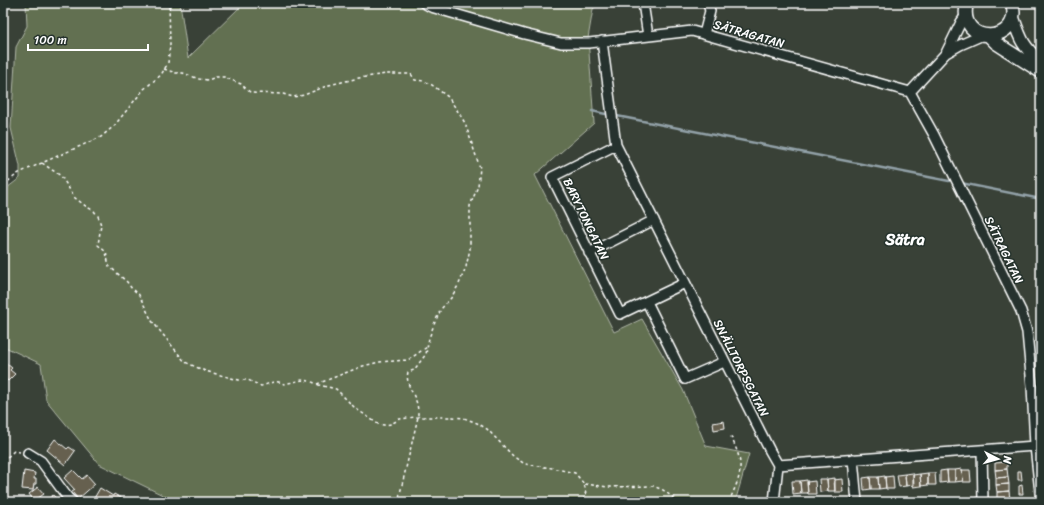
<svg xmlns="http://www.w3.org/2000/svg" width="1044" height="505" font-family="Sriracha,sans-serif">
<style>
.green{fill:#626f51;stroke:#b0b7a8}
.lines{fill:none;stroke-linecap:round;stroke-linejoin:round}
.stream{stroke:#93a2a9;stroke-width:2.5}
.building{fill:#66614f;stroke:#fff}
.minor-casing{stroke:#fff;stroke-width:12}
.major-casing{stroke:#fff;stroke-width:15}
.path{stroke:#fff;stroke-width:1.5;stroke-dasharray:3 3;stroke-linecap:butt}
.minor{stroke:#26332d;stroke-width:9}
.major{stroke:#26332d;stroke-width:12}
.labels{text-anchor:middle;stroke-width:3;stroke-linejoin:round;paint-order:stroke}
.street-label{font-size:12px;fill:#fff;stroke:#26332d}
.district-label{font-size:16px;font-weight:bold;fill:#fff;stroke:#26332d}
</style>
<rect width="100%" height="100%" fill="#394137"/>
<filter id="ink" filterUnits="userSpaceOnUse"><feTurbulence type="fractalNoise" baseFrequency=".025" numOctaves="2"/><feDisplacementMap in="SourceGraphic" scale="8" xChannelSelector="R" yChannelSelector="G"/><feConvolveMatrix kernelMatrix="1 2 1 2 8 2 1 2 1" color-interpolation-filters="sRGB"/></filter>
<g filter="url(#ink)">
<path class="green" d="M26,3H180L188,58L244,3H600L593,9L588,38L594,123L535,175L614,332L642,319L683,390L706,446L749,454L735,502H177L99,464L46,400L41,364L3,346V191L20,178V166L11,128L16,47L27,26Z"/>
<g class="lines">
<path class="stream" d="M592,111L610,115
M617,116L949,181
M961,183L1041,199"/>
</g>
<path class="building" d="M3,3H7L8,9L3,10Z
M3,364L5,366L7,364L12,368L10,370L15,374L8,381L4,377L3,378Z
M724,421L725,428L714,430L713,423Z
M55,439L67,449L69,447L75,451L65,465L47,450Z
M1007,462V469L995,470V463Z
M962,469L963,481L955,482V470Z
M1007,469L1008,477L996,478L995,470Z
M73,470L82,479L87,475L95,484L78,499L72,492L75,490L64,478Z
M947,470H955V482H948Z
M947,470L948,482L940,483V471Z
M962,470H970L971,482H963Z
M24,471L35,473L34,479H36V484H34L33,490L22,489Z
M1018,471H1021L1022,480H1018Z
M913,473L914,485L906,486L905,474Z
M928,473V485L921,486L920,474Z
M928,473H935L936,485H928Z
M905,474L906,486L899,487L897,475Z
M920,474L921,486L913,487V475Z
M885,476L886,488L879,489L878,477Z
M893,476L894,489H886L885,477Z
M870,477H878L879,489H871Z
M870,477L871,489L864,490L863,478Z
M1008,477L1009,484L996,485V478Z
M835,478V491H828L827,479Z
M819,479H827L828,491L820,492Z
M842,479L843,492H835L834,480Z
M807,480L808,493H801L800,481Z
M792,481H800L801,493L793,494Z
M815,481L816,494H808L807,482Z
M1009,484V491L997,492L996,485Z
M1022,485L1023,494H1019V486Z
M38,487L44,494L34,501L29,494Z
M100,488L113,496L114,494L123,499L121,502H96L93,500Z
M1009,491L1010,499L997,500V492Z
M53,495L59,502H45Z
M1010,499V502H997V500Z"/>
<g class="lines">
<defs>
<path id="minor" d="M424,3L431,7L476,20L524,34L561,43H589L692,31L910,92
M643,3L648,36
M704,34L710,11L708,3
M983,35L960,45L946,53L910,92L934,135L1021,311L1027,332L1032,386L1035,446L1041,502
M602,41L616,145L770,451L778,465
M946,53L961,22L966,15
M616,145L552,177L620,314L685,283
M589,253L654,220
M647,302L685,379L724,362
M982,450L983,502
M28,453L41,461L68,498L73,502
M853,459L857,502
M778,465L1035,446
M774,502L778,465"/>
<path id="major" d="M967,3C956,47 1024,45 1012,3
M1013,18C1021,41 1023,46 1041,63
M989,36L996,43L1041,72"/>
</defs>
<use href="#minor" class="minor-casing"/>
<use href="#major" class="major-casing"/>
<path class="path" d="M164,69L176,73H183L199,79L208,80L216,77H224L241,84L251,93L283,94L293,97L304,95L329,85L359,78L386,74H411L415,80L424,81L432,85L448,97L457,110L465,123L480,168L478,186L470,206V249L466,267L459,284L451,298L441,309L435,322L429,338L426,354L414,370L408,372C405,384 414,393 417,404C418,408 418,413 418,417L398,502
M42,163L61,176L75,198L87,207L94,211L98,216L101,225L98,245L106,252L109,266L127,282L132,289L138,293L152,321L185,362L205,371L239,380H248L261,386C270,384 275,379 284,384L302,380L310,381L319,385L336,389L355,408L378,424L384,425L391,424L400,419L415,417H453L464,418L477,423L487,429L514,457L525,464L552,468L575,473L584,484L586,491L583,502
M3,185L19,173L101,137L114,126L144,89L161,75L168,63L170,44L169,3
M317,384L363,366L379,362L408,360L427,347
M3,461L14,451L20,452
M585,484L608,487L653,486L663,490L679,502
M729,502C733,491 740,480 740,468C741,457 734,444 730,434"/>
<use href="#minor" class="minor"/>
<use href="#major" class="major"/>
</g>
</g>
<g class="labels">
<g class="street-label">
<text transform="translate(749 34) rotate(16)" y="4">SÄTRAGATAN</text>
<text transform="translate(586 219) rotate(64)" y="4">BARYTONGATAN</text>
<text transform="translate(1004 250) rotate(64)" y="4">SÄTRAGATAN</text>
<text transform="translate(741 368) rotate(63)" y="4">SNÄLLTORPSGATAN</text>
</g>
<g class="district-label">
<text x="905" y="245">Sätra</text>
</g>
</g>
<rect width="1044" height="505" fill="none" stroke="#26332d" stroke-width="16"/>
<rect x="8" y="8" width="1028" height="489" fill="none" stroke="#fff" stroke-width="1.5" filter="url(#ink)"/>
<g transform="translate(998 459) rotate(96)" stroke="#26332d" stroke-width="3" paint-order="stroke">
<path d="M0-3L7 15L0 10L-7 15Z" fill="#ffffff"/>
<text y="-6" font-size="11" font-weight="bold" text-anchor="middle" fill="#ffffff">N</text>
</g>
<path d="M28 44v6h120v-6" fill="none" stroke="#ffffff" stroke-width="2"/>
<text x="34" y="44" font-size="12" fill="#ffffff" stroke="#26332d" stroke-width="3" paint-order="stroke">100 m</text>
</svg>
